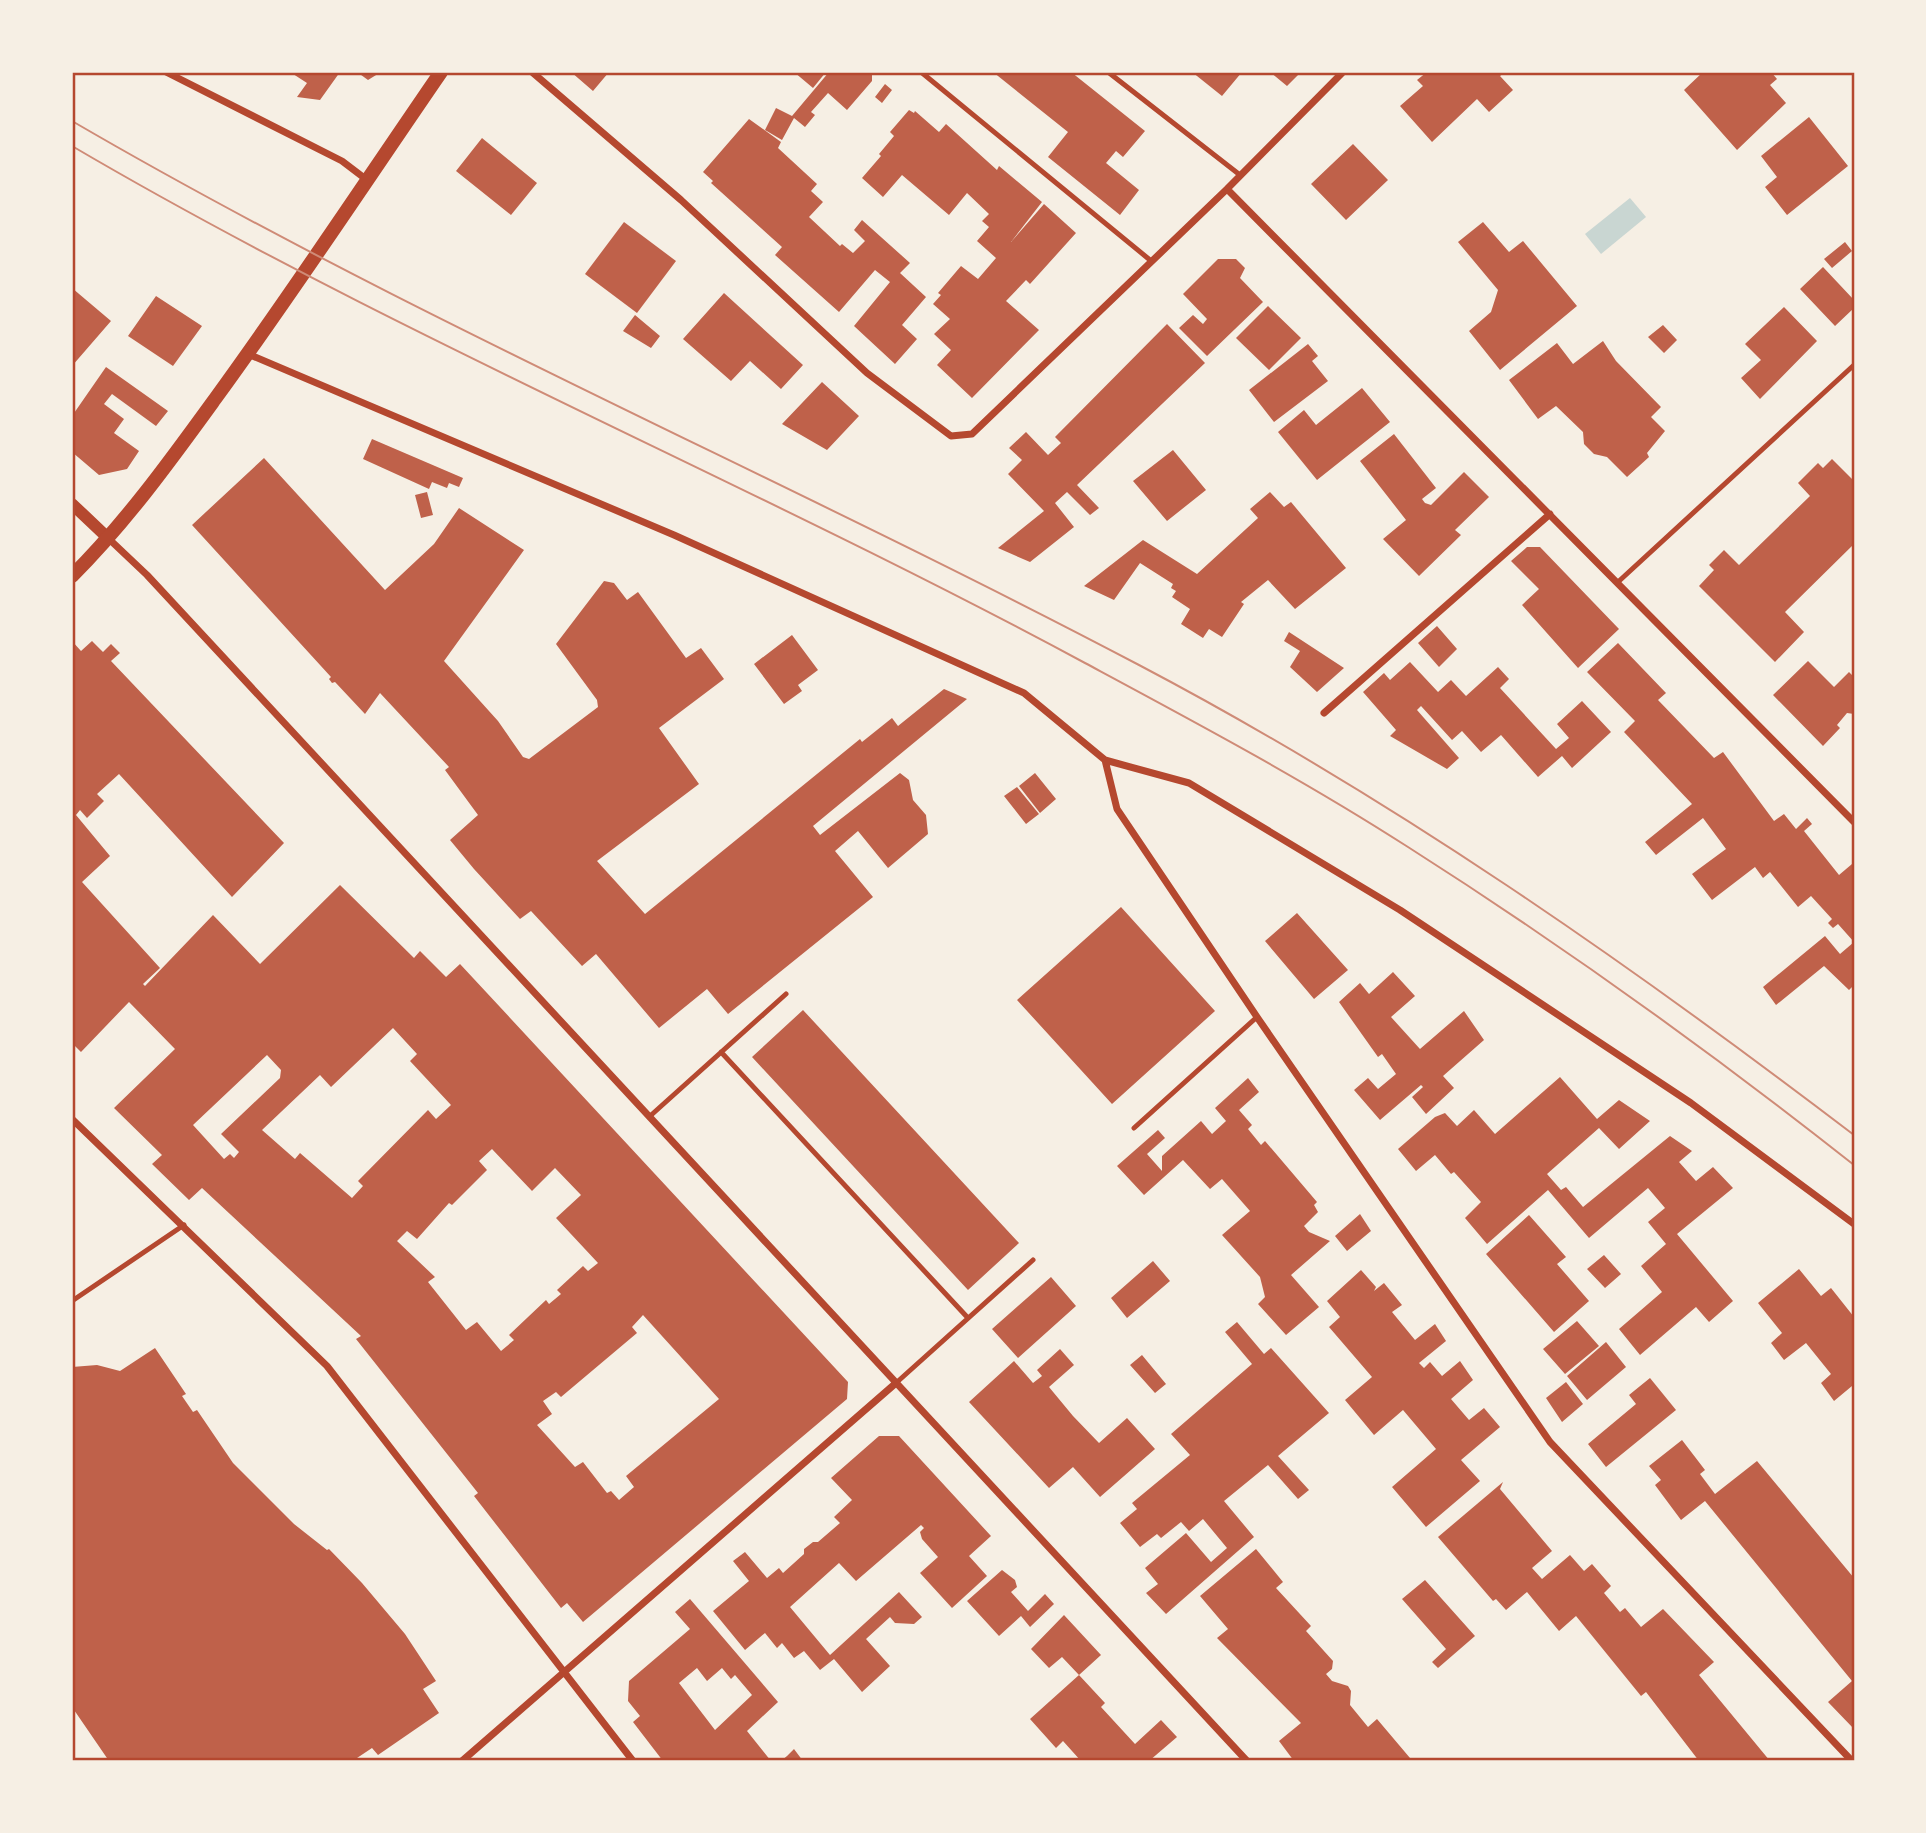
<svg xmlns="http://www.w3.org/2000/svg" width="1926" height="1833" font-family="Quicksand,sans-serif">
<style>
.water{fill:#c9d6d2}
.building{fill:#bf614a;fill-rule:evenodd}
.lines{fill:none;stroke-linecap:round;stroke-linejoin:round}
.service{stroke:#b5482f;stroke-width:5}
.minor{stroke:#b5482f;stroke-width:7}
.tertiary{stroke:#b5482f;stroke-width:12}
.secondary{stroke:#b5482f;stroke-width:14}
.tram{stroke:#cf8b77;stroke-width:2}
.neatline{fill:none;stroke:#b5482f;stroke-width:2.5}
</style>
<rect width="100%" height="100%" fill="#f6efe4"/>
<path class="water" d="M1630,198L1646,217L1601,254L1585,234Z"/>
<path class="building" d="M290,72H340L320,100L297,97L307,83Z
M357,72H381L368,80Z
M571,72H609L593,91Z
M794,72H826L813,88Z
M829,72H872V81L847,110L828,93L811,112L815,115L805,127L794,118L782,140L765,130L776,108L792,116Z
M993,72H1071L1145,131L1123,157L1116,151L1106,163L1139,190L1120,215L1048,157L1068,132Z
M1192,72H1242L1222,96Z
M1270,72H1301L1287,86Z
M1427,72H1505L1500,76L1513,90L1489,112L1477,99L1432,142L1400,106L1423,86L1417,80Z
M1703,72H1771L1777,79L1770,85L1786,103L1737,150L1684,90Z
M885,84L892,90L882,103L875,97Z
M909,110L914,113L915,111L939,132L946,124L997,170L999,166L1042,202L1011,242L1044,204L1076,233L1030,284L1026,280L1006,301L1039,330L972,398L937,365L951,350L934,334L950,319L933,304L941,295L938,293L961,266L978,279L996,258L977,241L989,227L982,221L989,214L967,193L949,215L902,175L883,197L862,178L881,156L879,154L894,136L890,132Z
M1809,117L1848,166L1787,215L1765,187L1777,177L1761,156Z
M749,119L781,142L778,148L817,184L811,191L823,202L809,217L840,246L842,244L853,253L865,241L854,230L862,220L910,263L900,273L926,297L902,325L917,339L895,364L854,326L890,282L875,270L839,312L775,255L782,247L711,183L713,181L703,172Z
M482,138L537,183L511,215L456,171Z
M1353,144L1388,180L1346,220L1311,184Z
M624,222L676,261L637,313L585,274Z
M1483,222L1509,252L1523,241L1577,306L1500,370L1469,331L1491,312L1498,290L1458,242Z
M1845,242L1852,251L1832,268L1824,259Z
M1218,259H1236L1245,268L1240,278L1263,302L1207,356L1179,328L1193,315L1203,324L1207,319L1183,294Z
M1823,267L1854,300V308L1835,326L1800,289Z
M72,288L111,321L72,366Z
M724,293L803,365L781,389L750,361L731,381L683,339Z
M156,296L202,326L173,366L128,336Z
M1268,306L1301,338L1269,370L1236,338Z
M1784,307L1817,341L1760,399L1741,378L1761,360L1745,344Z
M635,315L660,336L651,348L623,331Z
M1167,324L1205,363L1077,485L1099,508L1090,515L1067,492L1055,503L1074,527L1030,562L998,548L1044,511L1008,474L1022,460L1009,448L1026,432L1048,455L1061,443L1055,437Z
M1663,325L1677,340L1664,353L1648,337Z
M1603,341L1616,361L1661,407L1651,417L1665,431L1647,453L1649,457L1627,477L1607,457L1594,454L1584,444L1583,432L1556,406L1538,419L1509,380L1557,343L1573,364Z
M1308,344L1318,356L1312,361L1328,381L1274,422L1249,390Z
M106,367L168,411L156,426L112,394L104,404L124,419L114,433L139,451L127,469L99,475L72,452V416Z
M822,382L859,416L827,450L782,424Z
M1362,388L1390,422L1317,480L1278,432L1304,410L1316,425Z
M1394,434L1436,488L1422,499L1425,503L1431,505L1464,472L1489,497L1455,530L1461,535L1419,576L1383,539L1406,520L1360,461Z
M372,439L463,478L459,487L449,483L447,488L432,482L429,489L363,459Z
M1173,450L1206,490L1167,521L1133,481Z
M264,458L385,590L434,544L459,508L524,550L444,661L498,721L523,757L529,759L598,707L597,700L556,644L604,581L614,583L627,600L638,592L686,658L701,648L724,679L659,728L699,784L597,861L645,914L860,739L862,742L892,718L898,726L944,689L967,699L813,826L820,835L900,773L909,780L913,800L926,815L928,834L888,868L858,831L835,851L873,897L728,1014L707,989L659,1028L596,954L582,966L531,911L520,919L474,869L450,840L478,815L445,770L449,767L380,693L365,714L335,682L332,683L329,679L331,677L192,525Z
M1832,459L1854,481V544L1785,612L1804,632L1775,662L1699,586L1714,570L1709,565L1724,550L1739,565L1810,496L1798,483L1818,463L1823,468Z
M427,492L433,515L421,518L415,495Z
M1270,492L1284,507L1291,502L1346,568L1295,609L1268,580L1241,602L1244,604L1222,637L1209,629L1203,638L1181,624L1190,609L1172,597L1176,591L1171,588L1173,584L1140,563L1114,600L1084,586L1143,540L1197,574L1258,518L1250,509Z
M1527,547H1540L1619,629L1578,668L1522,605L1539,589L1511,561Z
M1437,626L1457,649L1439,667L1418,643Z
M1289,632L1344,668L1317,692L1290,667L1300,651L1284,641Z
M792,635L818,670L798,685L802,691L784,704L754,664Z
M72,641L81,651L92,641L103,652L111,644L120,653L111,661L284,843L232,897L119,774L97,794L104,801L87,818L80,810L76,815L110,856L82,882L160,968L143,984L145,986L213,915L260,964L340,885L414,958L420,951L446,977L460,964L848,1382L847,1399L583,1622L567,1603L561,1608L474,1496L478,1493L356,1339L361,1336L202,1188L189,1200L152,1164L162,1155L114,1108L175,1049L129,1002L81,1052L72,1043ZM393,1028L417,1054L410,1061L451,1105L436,1119L428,1110L358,1181L363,1186L352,1198L300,1153L295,1159L262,1130L320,1075L331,1087ZM267,1055L281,1070L280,1078L221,1134L239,1152L234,1158L230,1154L224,1159L193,1125ZM492,1149L532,1191L555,1168L581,1195L556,1218L598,1263L588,1271L583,1266L557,1290L561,1294L549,1304L546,1300L509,1335L514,1340L501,1351L477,1322L466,1330L428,1282L435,1277L397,1241L407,1231L417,1239L449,1203L452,1205L487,1170L479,1161ZM643,1315L719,1399L626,1476L634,1487L619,1500L611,1491L607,1493L583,1462L575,1467L537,1425L552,1414L543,1401L556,1392L561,1397L637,1333L632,1327Z
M1618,643L1666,693L1658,700L1714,758L1723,752L1774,821L1784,814L1796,829L1807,818L1812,824L1804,831L1839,875L1852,864L1854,867V942L1838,924L1833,928L1828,923L1832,919L1811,896L1798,907L1770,872L1763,878L1755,867L1712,900L1692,874L1726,849L1703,818L1656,855L1645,842L1692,804L1624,732L1635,721L1587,672Z
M1808,661L1834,687L1849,672L1854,677V714L1847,713L1837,725L1840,728L1823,746L1773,695Z
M1410,662L1438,692L1451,680L1466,696L1498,667L1509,679L1500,688L1556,749L1569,738L1557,724L1582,701L1611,732L1572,768L1562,756L1538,777L1501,735L1481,752L1462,731L1452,740L1421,706L1417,710L1459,758L1447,769L1390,736L1396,730L1363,692L1384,673L1390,680Z
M1035,773L1056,799L1040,813L1019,786Z
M1017,787L1039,814L1026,824L1004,796Z
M1121,907L1215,1011L1112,1104L1017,1000Z
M1297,913L1348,970L1314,999L1265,941Z
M1825,936L1840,954L1854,942V985L1849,990L1824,966L1776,1005L1763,987Z
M1393,972L1415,996L1391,1017L1420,1049L1464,1011L1484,1040L1443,1076L1454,1088L1426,1114L1412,1097L1423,1087L1421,1085L1380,1120L1354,1090L1368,1078L1378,1089L1396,1074L1382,1054L1378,1057L1339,1002L1360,983L1369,994Z
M803,1010L1019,1243L968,1290L752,1057Z
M1560,1077L1597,1119L1619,1100L1650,1121L1619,1149L1599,1128L1547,1174L1561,1190L1566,1187L1583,1207L1670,1136L1692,1151L1679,1162L1696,1181L1713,1167L1733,1188L1677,1234L1733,1301L1709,1322L1696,1307L1640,1355L1619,1329L1662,1292L1641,1266L1666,1244L1648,1222L1665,1208L1648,1188L1589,1238L1548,1190L1487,1244L1465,1218L1481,1202L1454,1172L1451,1174L1435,1155L1416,1171L1398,1149L1435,1117L1445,1113L1457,1126L1474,1110L1495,1134Z
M1248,1078L1259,1092L1239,1110L1252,1125L1248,1129L1261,1145L1265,1141L1317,1202L1314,1205L1318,1212L1304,1226L1309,1232L1330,1241L1291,1275L1319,1307L1286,1335L1258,1304L1265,1297L1260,1277L1222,1235L1250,1211L1222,1179L1210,1189L1183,1160L1144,1195L1117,1166L1158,1130L1165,1138L1147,1154L1162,1171V1156L1201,1121L1212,1134L1226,1121L1215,1108Z
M1360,1214L1371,1231L1347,1251L1335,1236Z
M1529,1215L1566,1257L1557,1264L1589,1301L1554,1332L1486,1254Z
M1604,1255L1621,1274L1605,1288L1587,1269Z
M1153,1261L1170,1281L1127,1318L1111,1298Z
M1799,1269L1821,1296L1831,1288L1854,1317V1389L1852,1386L1834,1401L1821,1383L1831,1374L1806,1343L1784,1360L1771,1343L1782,1333L1758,1303Z
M1361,1270L1376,1287L1374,1291L1384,1283L1402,1305L1392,1312L1415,1340L1435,1324L1446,1341L1419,1363L1424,1368L1430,1362L1442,1376L1460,1361L1473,1380L1451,1399L1469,1420L1484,1408L1500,1427L1461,1460L1480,1481L1426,1527L1392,1487L1436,1449L1403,1410L1374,1435L1345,1400L1372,1377L1329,1327L1340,1317L1327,1301Z
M1051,1277L1076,1306L1018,1358L992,1329Z
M1577,1321L1599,1346L1565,1374L1543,1349Z
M1237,1322L1264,1354L1271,1348L1329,1413L1278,1456L1309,1490L1298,1499L1268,1465L1224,1501L1254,1537L1166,1614L1146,1593L1158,1584L1145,1568L1186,1533L1211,1562L1227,1548L1203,1519L1189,1531L1181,1522L1161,1538L1157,1534L1140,1547L1120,1523L1137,1509L1132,1503L1190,1455L1171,1434L1252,1364L1225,1332Z
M1606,1342L1626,1367L1587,1400L1567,1376Z
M155,1348L186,1394L182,1396L193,1412L197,1410L233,1463L294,1524L327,1550L329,1549L362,1583L405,1634L436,1681L423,1689L439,1713L378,1755L372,1748L357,1758L359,1761H109L72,1707V1367L97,1365L120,1371Z
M1060,1349L1074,1365L1049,1387L1073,1416L1099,1443L1127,1418L1155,1449L1100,1497L1073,1467L1049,1488L969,1402L1014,1361L1033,1383L1042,1376L1037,1370Z
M1142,1355L1166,1384L1155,1393L1130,1365Z
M1650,1378L1676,1410L1606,1467L1588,1444L1636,1404L1629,1395Z
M1566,1382L1583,1404L1562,1422L1546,1398Z
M879,1436H899L991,1536L969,1556L987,1576L952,1608L920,1573L938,1557L922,1539L920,1532L924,1528L921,1525L856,1581L839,1563L790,1607L830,1655L899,1592L922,1617L914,1624L895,1623L890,1617L866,1639L890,1666L862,1692L834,1659L820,1670L804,1651L794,1658L782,1643L777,1648L765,1633L745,1650L713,1611L749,1581L733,1561L745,1552L767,1578L779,1568L783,1573L804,1554V1549L813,1542H818L840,1523L834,1517L852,1500L831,1478Z
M1682,1440L1705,1470L1700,1474L1715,1494L1757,1461L1854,1578V1729L1828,1702L1852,1681L1705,1501L1681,1520L1655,1485L1661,1480L1649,1466Z
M1503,1482L1500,1489L1552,1551L1532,1568L1542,1579L1570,1555L1584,1571L1592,1564L1611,1586L1604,1593L1620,1612L1625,1608L1641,1627L1663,1609L1714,1662L1699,1675L1770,1761H1699L1646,1692L1641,1696L1576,1616L1559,1631L1527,1592L1506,1610L1496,1599L1493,1601L1438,1537Z
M1256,1549L1283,1582L1276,1588L1311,1626L1306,1631L1333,1661L1332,1669L1326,1674L1332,1681L1348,1686L1351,1691L1350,1705L1368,1727L1377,1719L1410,1758L1407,1761H1294L1279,1741L1301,1723L1217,1638L1228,1629L1200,1596Z
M1002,1570L1015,1580L1017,1587L1011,1592L1028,1611L1045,1594L1054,1604L1030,1627L1021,1616L999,1636L967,1601Z
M1425,1580L1475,1636L1438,1668L1432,1662L1446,1649L1402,1599Z
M690,1599L778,1702L747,1731L771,1761H663L633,1722L640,1716L628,1701L629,1681L690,1629L675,1612ZM697,1668L707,1681L722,1668L731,1679L735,1675L752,1695L715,1730L679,1683Z
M1064,1615L1101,1655L1079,1675L1062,1657L1049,1668L1031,1649Z
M1079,1675L1105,1703L1101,1707L1135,1744L1161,1720L1177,1737L1149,1761H1081L1063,1741L1056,1748L1030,1719Z
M794,1749L803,1761H781L787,1756Z"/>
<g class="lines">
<path class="service" d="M921,72L1150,260
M1108,72L1240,175
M1618,582L1854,365
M721,1052L968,1318
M649,1117L786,994
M1134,1128L1257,1017
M72,1301L184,1225
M896,1383L1033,1260"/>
<path class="minor" d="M166,72L342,161L367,180
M532,72L681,200L867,373L951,436L972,434L1227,189L1343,72
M1227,189L1854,822
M248,354L674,535L1024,693L1105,760L1189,783L1400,910L1691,1103L1854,1224
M109,539L147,575L1247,1761
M1324,713L1550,514
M1105,760L1117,809L1257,1017L1550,1442L1852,1761
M72,1119L327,1366L633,1761
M462,1761L896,1383"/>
<path class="tertiary" d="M72,504L109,539"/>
<path class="secondary" d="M72,576C126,522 170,461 215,399C293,292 366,181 441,72"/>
<path class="tram" d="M72,121C417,322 786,479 1139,665C1392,798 1627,962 1854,1135
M72,146C399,338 751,483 1085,663C1193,721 1304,780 1408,847C1562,945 1711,1052 1854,1165"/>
</g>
<rect width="1926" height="1833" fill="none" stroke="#f6efe4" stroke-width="147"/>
<rect x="74" y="74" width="1779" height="1685" class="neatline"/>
</svg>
